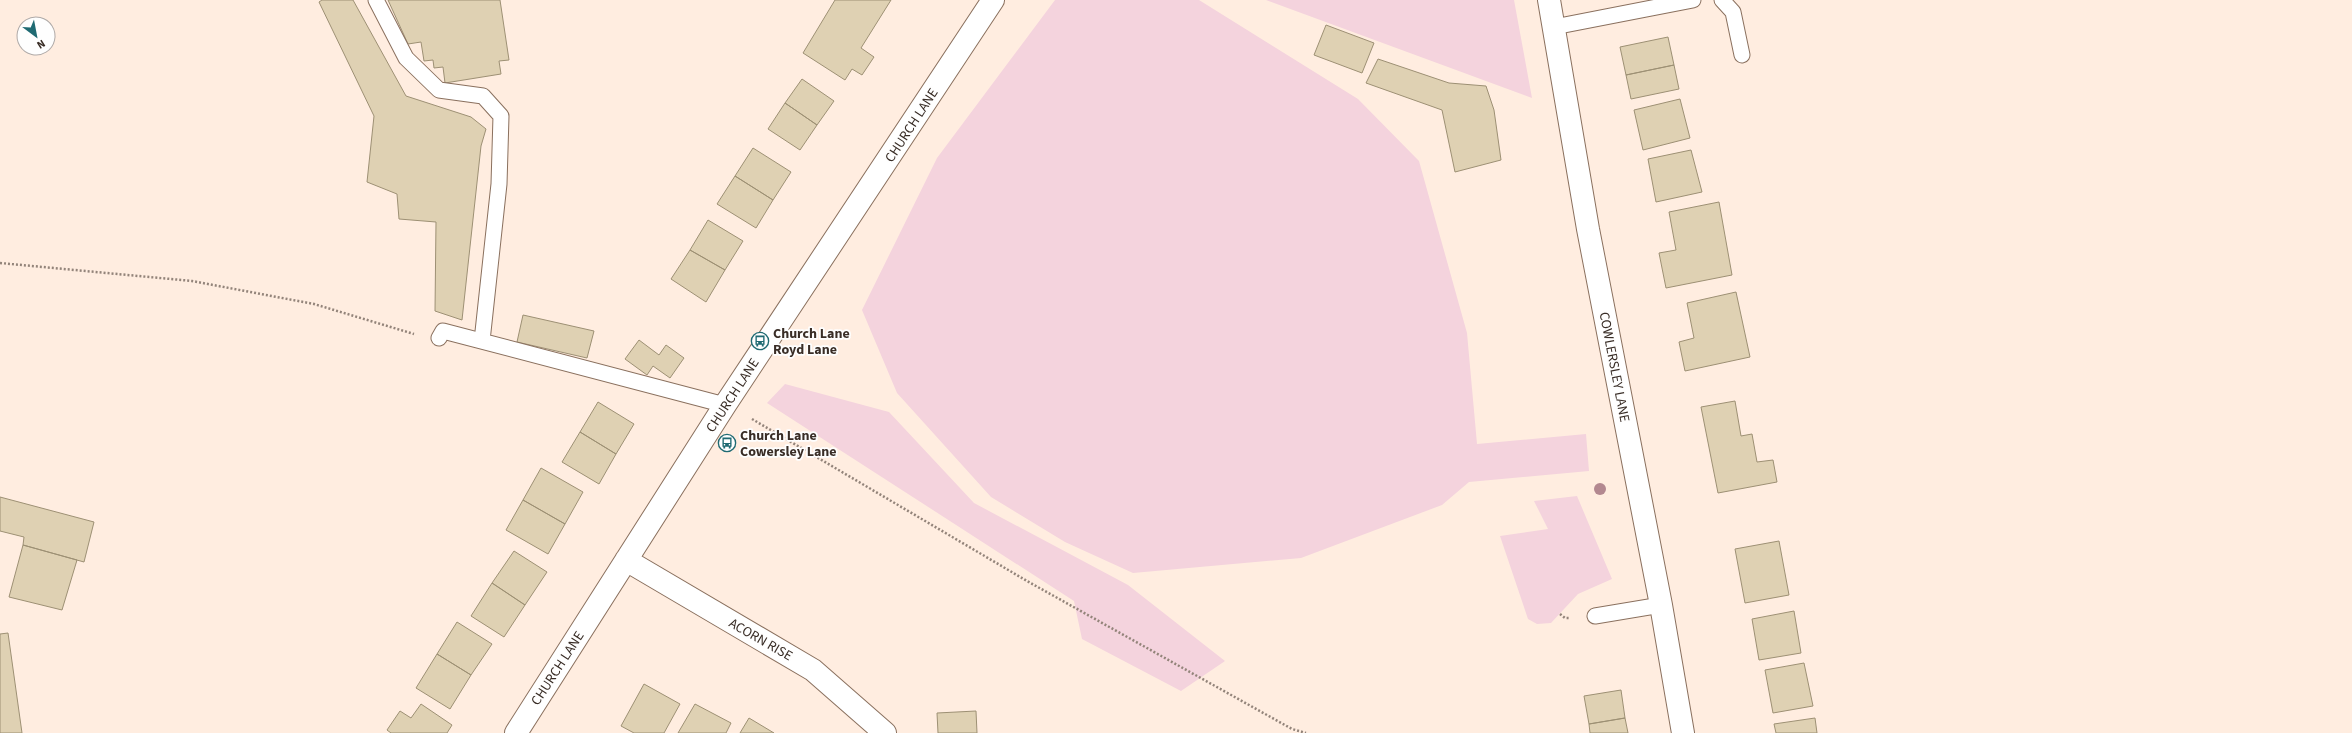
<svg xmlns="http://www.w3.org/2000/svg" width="2352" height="733" font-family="'Source Sans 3',sans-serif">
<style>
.green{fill:#f4d3dd}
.building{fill:#dfd1b3;stroke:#9d9074}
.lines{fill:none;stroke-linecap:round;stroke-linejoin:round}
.service-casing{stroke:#8a705e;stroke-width:17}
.minor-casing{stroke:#8a705e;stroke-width:24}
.tertiary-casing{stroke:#8a705e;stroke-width:24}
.path{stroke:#93847a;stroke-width:2.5;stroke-dasharray:2 2;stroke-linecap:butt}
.service{stroke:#fff;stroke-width:15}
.minor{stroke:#fff;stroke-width:22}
.tertiary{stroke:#fff;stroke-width:22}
.tree{fill:#b38890}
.labels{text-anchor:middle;stroke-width:3.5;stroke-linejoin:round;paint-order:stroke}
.street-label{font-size:14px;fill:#392d26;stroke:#fefefe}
.poi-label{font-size:14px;font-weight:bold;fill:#392d26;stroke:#fefefe;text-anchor:start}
</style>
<rect width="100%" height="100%" fill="#ffede0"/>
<path class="green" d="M1055,0H1199L1358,99L1419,161L1467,333L1477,444L1586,434L1589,471L1469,482L1442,505L1301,558L1133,573L1065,542L991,497L897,393L862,310L937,158Z
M1266,0H1514L1532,98Z
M785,384L889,412L974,503L1128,585L1225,661L1181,691L1082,639L1074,601L767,403Z
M1577,496L1612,579L1578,594L1551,623L1537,624L1528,619L1500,536L1548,529L1534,501Z"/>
<path class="building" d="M322,0H353L406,96L471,117L486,129L481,146L462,320L435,311L436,222L399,219L397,194L367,182L374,116L319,2Z
M388,0H500L509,60L499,61L501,74L445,83L443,67L434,68L433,60L424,61L421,42L408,44Z
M835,0H891L861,48L874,57L862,75L852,69L845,80L803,53Z
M1326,25L1374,43L1362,73L1314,55Z
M1668,37L1674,65L1626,75L1620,47Z
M1378,59L1449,83L1486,86L1494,110L1501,160L1455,172L1442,110L1366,83Z
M1674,65L1679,89L1631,99L1626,75Z
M802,79L834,101L817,125L785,103Z
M1680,99L1690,138L1643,150L1634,110Z
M785,103L817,125L800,150L768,129Z
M753,148L791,172L773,200L735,176Z
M1691,150L1702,192L1656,202L1648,159Z
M735,176L773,200L756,228L717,204Z
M1719,202L1732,275L1666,288L1659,253L1676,250L1669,212Z
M708,220L743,241L725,270L690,250Z
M690,250L725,270L706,302L671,279Z
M1736,292L1750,357L1685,371L1679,342L1694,338L1687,303Z
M523,315L594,331L587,358L517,342Z
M639,340L659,355L666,345L684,358L670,378L653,366L647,375L625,359Z
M1735,401L1741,436L1752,434L1757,462L1773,460L1777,482L1718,493L1701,407Z
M598,402L634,424L616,454L580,432Z
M580,432L616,454L599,484L562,462Z
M541,468L583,492L565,524L523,500Z
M0,497L94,522L84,562L23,545L24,537L0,531Z
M523,500L565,524L548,554L506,530Z
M1779,541L1789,595L1745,603L1735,549Z
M23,545L77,560L62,610L9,597Z
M514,551L547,572L525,605L492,583Z
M492,583L525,605L504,637L471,616Z
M1794,611L1801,653L1759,660L1752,619Z
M457,622L492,644L471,675L437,654Z
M8,633L22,733H0V634Z
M437,654L471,675L450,709L416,688Z
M1804,663L1813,706L1773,713L1765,670Z
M644,684L680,704L664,733H634L621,726Z
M1621,690L1625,718L1589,724L1584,696Z
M421,704L452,725L447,733H391L387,730L400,711L411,718Z
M695,704L731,723L726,733H678Z
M976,711L977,733H938L937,713Z
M749,718L774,733H740Z
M1625,718L1628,733H1590L1589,724Z
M1815,718L1817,733H1776L1774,724Z"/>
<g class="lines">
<defs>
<path id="service" d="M376,0L406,58L439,90L483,96L501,116L499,184L482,341
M1722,0L1733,12L1742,55
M1554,27L1693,0
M439,338L443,331L725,405
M1595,616L1661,605"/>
<path id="minor" d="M626,560L813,670L885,733
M516,733L725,405L993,0"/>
<path id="tertiary" d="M1549,0L1588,229L1661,605L1683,733"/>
</defs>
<use href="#service" class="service-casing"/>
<use href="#minor" class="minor-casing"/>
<use href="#tertiary" class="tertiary-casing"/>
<path class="path" d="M0,263L192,281L314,304L414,334
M752,419L1027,581L1292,729L1306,733
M1560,614L1565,618H1569"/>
<use href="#service" class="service"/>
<use href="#minor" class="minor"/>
<use href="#tertiary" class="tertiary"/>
</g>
<circle class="tree" cx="1600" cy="489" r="6"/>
<defs>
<symbol id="bus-ring" viewBox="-11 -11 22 22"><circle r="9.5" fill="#fefefe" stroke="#1f6a72" stroke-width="1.5"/><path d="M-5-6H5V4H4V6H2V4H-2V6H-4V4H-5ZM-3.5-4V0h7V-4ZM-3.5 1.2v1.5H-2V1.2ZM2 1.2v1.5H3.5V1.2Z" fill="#1f6a72"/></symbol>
</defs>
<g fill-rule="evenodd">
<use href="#bus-ring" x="750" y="331" width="20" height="20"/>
<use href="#bus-ring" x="717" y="433" width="20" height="20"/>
</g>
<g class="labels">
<g class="street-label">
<text transform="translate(911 125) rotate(-57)" y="5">CHURCH LANE</text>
<text transform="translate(1615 367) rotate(79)" y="5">COWLERSLEY LANE</text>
<text transform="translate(732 395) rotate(-57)" y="5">CHURCH LANE</text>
<text transform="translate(761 639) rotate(30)" y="5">ACORN RISE</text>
<text transform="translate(557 668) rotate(-57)" y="5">CHURCH LANE</text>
</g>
<g class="poi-label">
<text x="773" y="338">Church Lane<tspan x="773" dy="16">Royd Lane</tspan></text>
<text x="740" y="440">Church Lane<tspan x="740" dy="16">Cowersley Lane</tspan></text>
</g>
</g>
<g transform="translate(36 36) rotate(148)"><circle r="19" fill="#fefefe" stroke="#afaaa8"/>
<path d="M0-3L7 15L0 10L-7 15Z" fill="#1f6a72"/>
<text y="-6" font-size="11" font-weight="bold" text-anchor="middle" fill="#392d26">N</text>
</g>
</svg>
